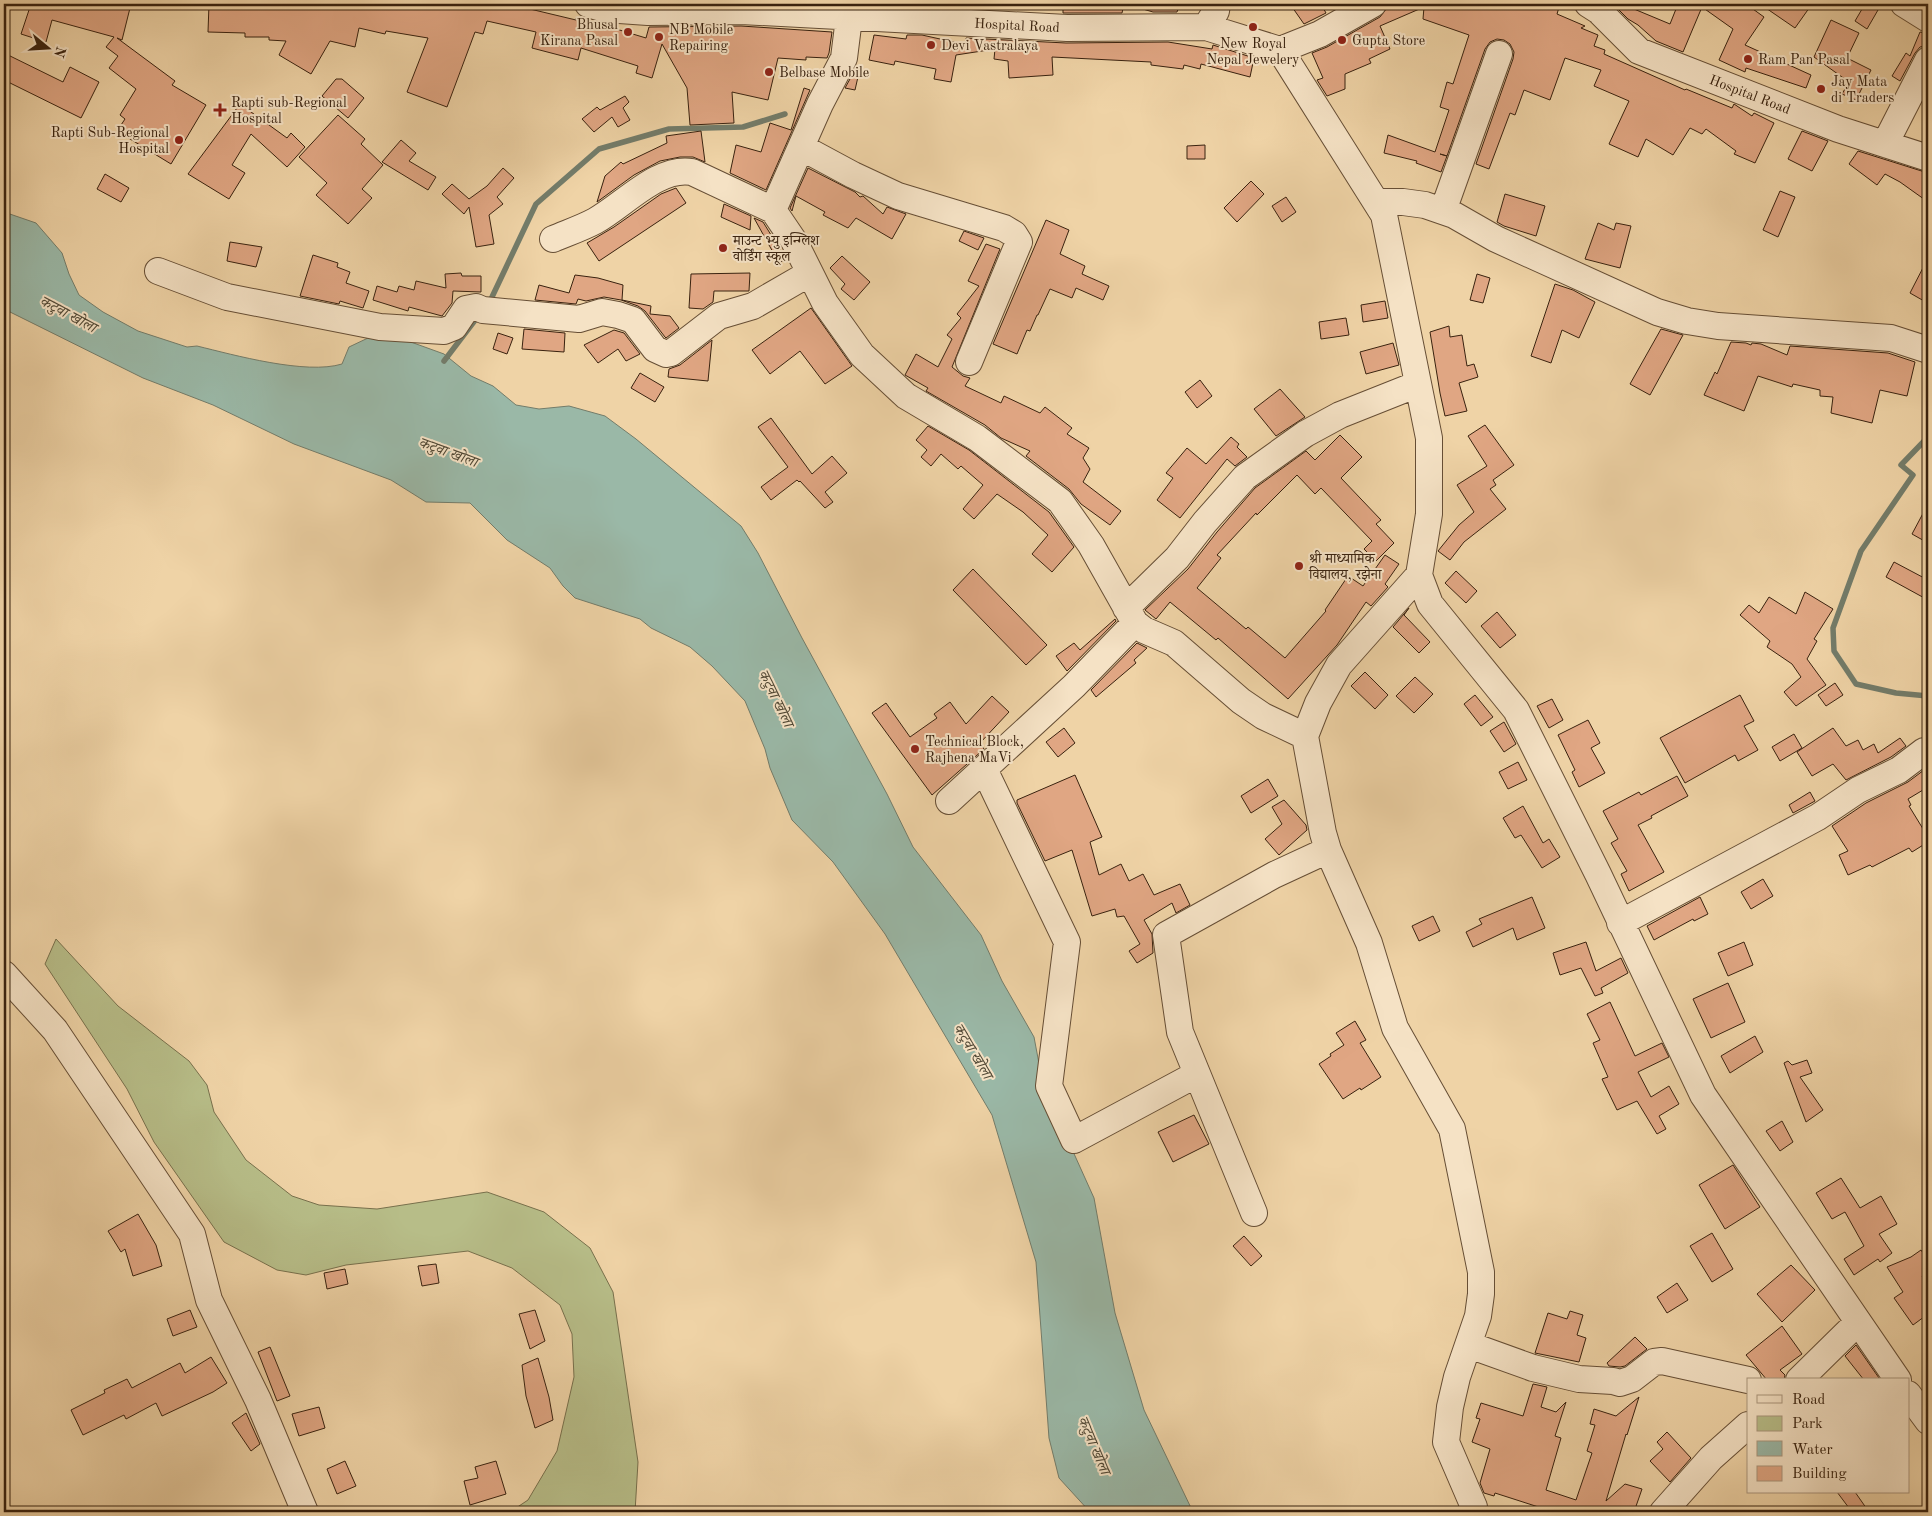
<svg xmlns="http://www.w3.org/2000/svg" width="1932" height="1516" font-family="'Old Standard TT','Noto Serif Devanagari',serif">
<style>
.green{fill:#b7bd88;stroke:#78704c}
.water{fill:#9ab8a7;stroke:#737c6a}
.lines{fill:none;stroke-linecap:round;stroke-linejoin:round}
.stream{stroke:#737c6a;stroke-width:5.5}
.building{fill:#e0a683;stroke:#39220f}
.minor-casing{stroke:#664e35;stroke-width:28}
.minor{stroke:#f5e2c5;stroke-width:26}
.poi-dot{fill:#8f2418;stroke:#f5e2c5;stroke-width:2}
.labels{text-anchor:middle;stroke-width:4;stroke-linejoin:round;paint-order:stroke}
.poi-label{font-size:14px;fill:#39220f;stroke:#f5e2c5;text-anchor:start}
.street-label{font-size:14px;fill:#39220f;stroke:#f5e2c5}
.water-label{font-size:15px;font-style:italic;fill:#514835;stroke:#f5e2c5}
</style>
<rect width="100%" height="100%" fill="#efd3a6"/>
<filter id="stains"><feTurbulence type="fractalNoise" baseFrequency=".004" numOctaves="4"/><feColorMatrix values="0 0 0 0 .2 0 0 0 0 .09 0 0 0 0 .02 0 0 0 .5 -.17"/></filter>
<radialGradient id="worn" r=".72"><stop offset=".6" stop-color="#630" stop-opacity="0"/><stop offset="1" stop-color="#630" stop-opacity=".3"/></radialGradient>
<path class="green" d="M56,939L118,1006L189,1061L207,1085L214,1112L246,1160L292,1196L319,1205L377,1209L487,1192L544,1212L590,1248L613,1292L638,1462L635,1512H510L528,1500L557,1451L574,1377L572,1334L560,1305L512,1268L468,1251L346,1265L306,1275L277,1270L224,1242L154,1142L127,1089L45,964Z"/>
<path class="water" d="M4,212L36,223L62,253L69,274L79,295L103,312L138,331L187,347L197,346C234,355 306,375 342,364L349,347L368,338L397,337L444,354L471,376L493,386L516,405L539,409L569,406L605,416L636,439L741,526L758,553L802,638L887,794L913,847L981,935L1002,981L1034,1037L1043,1085L1094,1198L1115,1313L1144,1410L1193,1512H1090L1059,1478L1049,1438L1036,1262L992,1115L885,934L833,862L792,820L770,768L765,749L745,701L712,666L690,647L651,628L640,619L575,598L563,586L550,568L507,540L470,503L426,502L391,480L294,444L213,405L143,378L4,309Z"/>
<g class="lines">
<path class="stream" d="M488,303L492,297L536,204L599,149L669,129L743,127L785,114
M444,361L479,315
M1928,437L1901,465L1913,475L1861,551L1833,628L1834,651L1856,684L1896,693L1928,696"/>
</g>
<path class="building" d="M31,4H131L122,40L117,38L175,81L172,85L206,105L171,164L117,131L125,119L120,115L136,89L109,68L118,56L106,47L114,37L52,20L46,42L21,34Z
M209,4H532L530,9L576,20V18L593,22L646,38L649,27L741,26L832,32L829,53L827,58L806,57V60L778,58L768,100L732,92L734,123L690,125L687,88L662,44L652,78L636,73L638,66L581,48L578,60L532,48L536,32L487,21L483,34L475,32L447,107L407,92L428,38L386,31L385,34L359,28L355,47L330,41L311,74L279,55L286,41L269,40V37H245V33L208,32Z
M1063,4H1124L1122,13H1063Z
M1137,4H1180L1177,12H1153L1136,7Z
M1290,4H1321L1326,13L1304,24Z
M1390,4H1560L1557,14L1585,26L1581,28L1598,35L1594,46L1605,50L1604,54L1685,90L1686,89L1732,108L1734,104L1752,116L1754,113L1774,123L1755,163L1734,154L1736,151L1706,129L1702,134L1690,128L1673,155L1646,139L1638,157L1609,144L1629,101L1594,86L1601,70L1565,58L1550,100L1524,90L1515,115L1510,113L1489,169L1476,164L1513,59L1514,52L1510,44L1504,40L1497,39L1490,42L1485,49L1447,156L1440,154L1447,156L1441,172L1416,163L1417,161L1384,153L1388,135L1435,152L1449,110L1440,107L1447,82L1453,84L1469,35L1423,19L1424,7L1380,26L1390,49L1369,59L1371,63L1345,74V89L1327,96L1317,80L1323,78L1312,53L1327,47L1380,17Z
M1613,4H1622L1670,24L1678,4H1746L1764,17L1745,45L1811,75L1806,88L1746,68L1745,72L1719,60L1733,29L1702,7L1683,52L1656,41L1638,25L1628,19Z
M1760,4H1812L1795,28Z
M1865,4L1878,10L1867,29L1855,21Z
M1831,20L1859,33L1847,58L1871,70L1856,100L1842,94L1849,82L1814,57Z
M1920,32L1928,34V45L1920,47L1915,53L1900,81L1892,76L1906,53L1910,56Z
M874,35L906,39L907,35H922L967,45L966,38L1066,43L1168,42L1212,49L1213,45L1254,58L1250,77L1201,64L1200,69L1184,65L1183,69L1151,65V62L1052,57L1053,75L1009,78L1008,61L994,59L995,49L956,55L951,82L934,79L936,69L895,61L894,65L869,60Z
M4,53L63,82L70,67L99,82L81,118L4,80Z
M856,68H860L855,90L845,88Z
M336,79H342L364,98L348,118L322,96Z
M804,88L810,90L766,190L730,173L736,145L761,152L770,123L791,130Z
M625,96L629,102L623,108L630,120L618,127L612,117L594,132L582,119L597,107L600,110Z
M240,104L287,138L291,133L305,147L287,167L251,134L232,165L245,173L229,199L188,174Z
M338,115L365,139L361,144L383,165L362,189L372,198L348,224L316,195L327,183L299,157Z
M701,131L705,162L693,157H680L660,161L634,175L597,202L605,176L621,162L623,164L667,143L666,136Z
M1802,131L1828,141L1812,171L1788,159Z
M401,140L416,153L409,161L436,177L428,190L382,162Z
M1205,145V159H1187V146Z
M1858,151L1928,173V202L1900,182L1885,174L1877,185L1849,164Z
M503,168L514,178L497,197L503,204L489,215L494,244L476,247L469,207L464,214L442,194L452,184L469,199L487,186Z
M808,168L855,192L860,197L863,196L883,214L887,207L906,214L892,239L856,218L848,228L823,215L825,212L796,196L792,211L790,208Z
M105,174L129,188L121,202L97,189Z
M1251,181L1264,194L1237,222L1224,208Z
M676,188L686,203L599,261L587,243L614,227L661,194Z
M1780,191L1795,197L1778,237L1763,230Z
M1505,194L1545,206L1536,236L1504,226L1497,222Z
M1286,197L1296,212L1282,222L1272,206Z
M724,204L751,216L750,230L721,217Z
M754,218L763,222L786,259L779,263Z
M1046,220L1069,230L1060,254L1085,266L1082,274L1109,286L1103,300L1076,288L1072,298L1050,289L1038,315H1037L1030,331L1027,330L1017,354L993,344Z
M1598,223L1614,230L1616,223L1631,226L1620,268L1585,259Z
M964,231L984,238L978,250L959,241Z
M230,242L262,247L256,267L227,261Z
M986,244L1000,249L952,367L963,376L970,378L965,386L1001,403L1004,396L1040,413L1045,407L1072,428L1067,434L1089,448L1083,458L1090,469L1083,482L1121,511L1110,525L1081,504L1069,489L1026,456L1030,451L1001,438L985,425L926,391L928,388L905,375L916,354L938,367L952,339L947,335L961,318L957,314L979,286L968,281Z
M313,255L338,263L337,267L350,272L346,283L369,291L363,308L340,301L339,304L300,296Z
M842,256L870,282L854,300L841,289L845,284L830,268Z
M1928,258V293L1924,301L1910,293Z
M461,273L462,276H481V292L453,291L452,303L442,316L409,307L408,311L373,300L377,286L397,292L399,286L414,290L416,281L446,288L445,274Z
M750,273L749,291H714L713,302L703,309L689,308L691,274Z
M1477,274L1490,278L1483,303L1470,300Z
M575,275L598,278L623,285L622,300L651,306L650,314L670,316L679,328L666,338L665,337L645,311L638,306L621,300L604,297L586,301L578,299L576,304L535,300L539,285L569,293Z
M1555,284L1573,290L1595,302L1579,338L1562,330L1551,363L1531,356Z
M1385,301L1388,318L1363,322L1361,305Z
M811,308L852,366L825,384L800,351L770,374L752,350Z
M1346,318L1349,335L1321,339L1319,322Z
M1449,326L1450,337L1462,335L1467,366L1474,364L1478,377L1459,383L1467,411L1445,416L1440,393L1430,332Z
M524,329L565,333L564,352L522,349Z
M1661,329L1683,335L1650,395L1630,384Z
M614,330L624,333L640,354L626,361L618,349L598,363L584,345Z
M498,333L513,338L507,354L493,349Z
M712,340L708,381L668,377L669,369L680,365Z
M1731,342L1746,343L1751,345L1752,343L1761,344L1787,355L1790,346L1888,353L1915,362L1907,396L1880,390L1872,423L1831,413L1833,397L1820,396V390L1793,384L1792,387L1758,376L1744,411L1704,395L1715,372L1717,374Z
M1393,343L1399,365L1366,374L1360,352Z
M640,373L664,387L655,402L631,388Z
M1200,380L1212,396L1197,408L1185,392Z
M1280,389L1305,417L1276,436L1254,409Z
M771,418L812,474L832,456L847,473L825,492L833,502L825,508L800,481L799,482L797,480L771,500L761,487L788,467L758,427Z
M1485,425L1514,465L1493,480L1496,485L1490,489L1506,509L1464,542L1450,560L1438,551L1459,525L1474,512L1457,485L1487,466L1468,436Z
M928,426L969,450L1049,512L1074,547L1052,572L1032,554L1048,535L1023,512L997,494L974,519L963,509L983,485L961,466L958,469L941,454L931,466L921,457L927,450L916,440Z
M1340,435L1362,457L1341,478L1381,520L1376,524L1394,543L1376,561L1364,549L1372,541L1321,488L1315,494L1297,475L1257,515L1256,513L1217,555L1221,558L1197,588L1246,629L1248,627L1285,658L1326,611L1325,610L1348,576L1363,586L1385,555L1399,564L1385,584L1388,587L1371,606L1366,602L1337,645L1288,699L1218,638L1216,640L1170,602L1156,619L1145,610L1188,569L1217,532L1255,488L1306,451L1315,460Z
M1231,437L1239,444L1237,447L1247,457L1235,466L1227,459L1180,518L1157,500L1173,478L1166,473L1187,448L1206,464Z
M1928,504V543L1912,534Z
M1894,562L1928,580V600L1886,577Z
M973,569L1047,645L1026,665L953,590Z
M1456,571L1477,591L1466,603L1445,583Z
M1805,592L1833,609L1814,639L1817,641L1807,659L1826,685L1796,706L1784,692L1801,677L1792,664L1767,647L1770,641L1740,615L1749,605L1759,613L1769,597L1796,614Z
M1409,608L1404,615L1430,642L1419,653L1393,627Z
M1497,612L1516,635L1500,648L1481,626Z
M1115,619L1116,621L1067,671L1056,656L1074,643L1080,650Z
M1137,643L1147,648L1134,660L1136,663L1096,697L1091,690Z
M1365,672L1388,695L1375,709L1351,686Z
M1415,677L1433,694L1414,713L1396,696Z
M1835,683L1843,695L1826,706L1818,695Z
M1475,695L1493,717L1481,726L1464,704Z
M1740,695L1754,721L1744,726L1758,750L1738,761L1735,755L1685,783L1660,738Z
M992,696L1009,712L980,743L984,749L932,795L872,713L886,703L910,737L937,718L934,714L950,702L966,724Z
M1552,699L1563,720L1549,728L1537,706Z
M1588,720L1600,743L1591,748L1605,773L1579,787L1572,772L1575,770L1558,735Z
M1504,722L1516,744L1504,752L1490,731Z
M1064,728L1075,743L1058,757L1046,742Z
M1833,728L1846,746L1858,740L1863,750L1874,744L1878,753L1900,738L1906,746L1891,757L1846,780L1833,764L1812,776L1797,752Z
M1794,734L1802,748L1780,761L1772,747Z
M1518,762L1527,780L1508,789L1499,772Z
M1928,767V787L1908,799L1911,805L1909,806L1928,837V842L1912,852L1909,848L1872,867L1870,865L1848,875L1839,855L1848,851L1832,826L1866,803L1908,782Z
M1075,775L1102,837L1090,842L1099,875L1121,864L1129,881L1143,874L1154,895L1180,884L1190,905L1176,913L1172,903L1144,920L1152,934L1153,953L1137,963L1129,951L1140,944L1124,916L1117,917L1115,909L1092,916L1072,850L1045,861L1017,803V800Z
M1677,776L1688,796L1651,816L1652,818L1638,825L1664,872L1629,891L1621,874L1627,871L1611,843L1618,839L1603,811L1639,792L1641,795Z
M1268,779L1278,796L1251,813L1241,796Z
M1810,792L1815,801L1793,813L1789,805Z
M1284,800L1306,825L1307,830L1279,855L1265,839L1282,824L1272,807Z
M1523,806L1543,843L1549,839L1560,857L1542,868L1521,835L1515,838L1503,818Z
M1763,879L1773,896L1751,909L1741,892Z
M1532,897L1545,928L1517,940L1513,928L1473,947L1466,932L1482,924L1479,919Z
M1700,897L1708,914L1694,921L1693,919L1654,940L1647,926Z
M1433,916L1440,931L1419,941L1412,926Z
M1586,942L1596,971L1621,958L1628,973L1601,988L1603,993L1595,996L1581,968L1560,975L1553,953Z
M1744,942L1753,965L1728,976L1718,953Z
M1728,983L1745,1022L1711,1038L1693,999Z
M1610,1002L1635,1056L1662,1043L1669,1057L1638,1072L1651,1097L1669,1086L1679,1104L1659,1116L1666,1129L1657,1134L1637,1101L1617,1110L1602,1079L1608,1077L1593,1043L1600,1040L1587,1014Z
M1355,1021L1366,1040L1360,1043L1381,1077L1361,1090L1360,1088L1343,1099L1319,1064L1331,1056L1330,1054L1344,1045L1336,1033Z
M1755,1036L1763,1052L1730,1073L1721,1056Z
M1807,1060L1812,1073L1800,1077L1823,1110L1806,1122L1784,1063L1788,1061L1792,1065Z
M1194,1115L1209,1144L1173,1162L1158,1132Z
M1782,1121L1793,1142L1780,1151L1766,1131Z
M1733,1165L1760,1207L1725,1229L1699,1185Z
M1841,1178L1860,1208L1881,1196L1897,1224L1879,1234L1892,1253L1880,1262L1878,1259L1854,1275L1844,1259L1864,1246L1845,1212L1832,1219L1816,1193Z
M138,1214L156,1245L162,1266L133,1276L125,1249L121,1252L108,1231Z
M1712,1233L1733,1269L1712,1282L1690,1246Z
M1244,1236L1262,1256L1251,1266L1233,1246Z
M1921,1250L1928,1261V1272L1922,1276L1928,1285V1314L1913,1325L1894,1298L1903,1292L1887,1267L1911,1257Z
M436,1264L439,1283L422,1286L418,1266Z
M1791,1265L1815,1290L1782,1322L1757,1294Z
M345,1269L348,1284L327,1289L324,1273Z
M1677,1283L1688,1300L1667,1313L1657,1297Z
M190,1310L197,1327L173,1336L167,1319Z
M535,1310L545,1341L530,1349L519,1314Z
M1570,1311L1583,1315L1577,1335L1586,1338L1579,1362L1535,1353L1548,1313L1567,1319Z
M1782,1326L1802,1354L1780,1370L1785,1375L1784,1380H1767L1746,1355Z
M1635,1337L1647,1349L1625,1366L1620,1367L1609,1366L1607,1363Z
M1856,1345L1879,1378L1877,1380H1864L1845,1356Z
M270,1347L290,1396L277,1401L258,1352Z
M211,1357L227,1383L213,1392L162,1416L156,1403L126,1419L124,1415L83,1435L71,1410L105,1393L104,1390L127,1379L132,1388L180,1363L185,1373Z
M538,1358L549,1397L553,1420L535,1428L526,1396L522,1365Z
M1533,1384L1547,1387L1541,1407L1556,1412L1566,1402L1555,1436L1561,1438L1546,1490L1576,1500L1592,1453L1587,1451L1595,1425L1590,1424L1594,1409L1616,1416L1639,1397L1627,1435L1626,1434L1606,1501L1625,1484L1642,1489L1634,1512H1554L1495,1493L1494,1496L1484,1493L1480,1483L1490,1449L1472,1442L1480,1419L1476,1418L1481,1403L1523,1416Z
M319,1407L325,1428L299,1436L292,1414Z
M246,1413L260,1444L251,1451L232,1423Z
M1667,1432L1691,1458L1670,1482L1650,1461L1663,1449L1657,1442Z
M345,1461L356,1486L337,1494L327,1469Z
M496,1461L506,1494L470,1505L464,1481L478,1478L475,1467Z
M1837,1492H1855L1869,1512H1852Z"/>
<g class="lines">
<defs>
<path id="minor" d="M588,4L605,9L648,12L741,11L1067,28L1206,27L1280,50L1320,34L1373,4
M1588,4L1599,11L1639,51L1838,129L1928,158
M1904,4L1928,19
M849,18L844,58L820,104L773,210L794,241L825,303L862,355L906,396L977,438L1060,501L1091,545L1135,623L1144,630L1174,643L1241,701L1263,716L1305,736
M1206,27L1216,11L1217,4
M1280,50L1384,215L1429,438V514L1419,575L1430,604L1516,710L1598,874L1703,1095L1898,1380
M1885,144L1928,60
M801,147L853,175L898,196L1004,228L1014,234L1019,242L969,362
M1376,202H1403L1425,205L1454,215L1496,239L1657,312L1687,321L1718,326L1891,338L1928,350
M1443,211L1499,54
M553,239C567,233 582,228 595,221C624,205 658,166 692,172L773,210
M158,271L227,297L380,327L444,331L454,327L466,309L476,307L483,310L579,319L602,312L618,315L633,320L655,349L666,354L671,353L719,316L753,306L810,273
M1419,575L1339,665L1318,703L1305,736L1323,833L1328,850L1369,943L1395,1028L1452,1129L1481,1272V1294L1478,1316L1457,1377L1450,1407L1446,1442L1474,1507V1512
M1126,608L1177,558L1205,522L1245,477L1305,434L1340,415L1418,384
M984,769L1067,942L1049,1086L1074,1140L1197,1074
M949,801L1074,686L1135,623
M1620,923L1818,817L1858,790L1899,770L1924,751
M4,974L55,1030L192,1234L209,1300L258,1400L305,1512
M1254,1213L1180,1032L1166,935L1274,875L1328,850
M1469,1345L1533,1368L1579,1379L1613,1381L1620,1383L1632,1379L1654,1362L1662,1361L1748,1380
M1799,1380L1858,1322
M1908,1394L1928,1421
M1663,1512L1711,1458L1748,1425"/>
</defs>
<use href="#minor" class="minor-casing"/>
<use href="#minor" class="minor"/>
</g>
<g class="poi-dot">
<circle cx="1253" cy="27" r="5"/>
<circle cx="628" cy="32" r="5"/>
<circle cx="659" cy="37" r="5"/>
<circle cx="1342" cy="40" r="5"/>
<circle cx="931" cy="45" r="5"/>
<circle cx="1748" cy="59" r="5"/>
<circle cx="769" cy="72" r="5"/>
<circle cx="1821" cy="89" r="5"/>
<path d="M217.5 102.5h5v5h5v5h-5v5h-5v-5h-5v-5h5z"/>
<circle cx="179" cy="140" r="5"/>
<circle cx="723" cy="248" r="5"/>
<circle cx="1299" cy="566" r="5"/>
<circle cx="915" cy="749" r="5"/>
</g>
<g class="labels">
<g class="poi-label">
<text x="618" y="29" text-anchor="end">Bhusal<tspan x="618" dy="16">Kirana Pasal</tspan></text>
<text x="669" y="34">NB Mobile<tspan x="669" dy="16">Repairing</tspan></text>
<text x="1352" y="45">Gupta Store</text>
<text x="1253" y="48" text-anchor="middle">New Royal<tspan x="1253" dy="16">Nepal Jewelery</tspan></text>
<text x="941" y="50">Devi Vastralaya</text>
<text x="1758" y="64">Ram Pan Pasal</text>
<text x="779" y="77">Belbase Mobile</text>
<text x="1831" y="86">Jay Mata<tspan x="1831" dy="16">di Traders</tspan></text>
<text x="231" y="107">Rapti sub-Regional<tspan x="231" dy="16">Hospital</tspan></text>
<text x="169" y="137" text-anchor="end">Rapti Sub-Regional<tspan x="169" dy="16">Hospital</tspan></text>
<text x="733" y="245">माउन्ट भ्यु इन्ग्लिश<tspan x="733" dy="16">वोर्डिंग स्कूल</tspan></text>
<text x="1309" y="563">श्री माध्यामिक<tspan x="1309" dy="16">विद्यालय, रझेना</tspan></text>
<text x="925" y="746">Technical Block,<tspan x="925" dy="16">Rajhena MaVi</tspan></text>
</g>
<g class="street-label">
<text transform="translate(1017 25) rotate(3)" y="5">Hospital Road</text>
<text transform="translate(1750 94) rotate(21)" y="5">Hospital Road</text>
</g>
<g class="water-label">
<text transform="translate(68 314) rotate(28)" y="5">कटुवा खोला</text>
<text transform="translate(448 452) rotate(20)" y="5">कटुवा खोला</text>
<text transform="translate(776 698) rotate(64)" y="5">कटुवा खोला</text>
<text transform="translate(973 1051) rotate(59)" y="5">कटुवा खोला</text>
<text transform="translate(1094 1445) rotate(67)" y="5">कटुवा खोला</text>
</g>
</g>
<rect width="1932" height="1516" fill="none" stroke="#efd3a6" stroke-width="20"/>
<rect x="5" y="5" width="1922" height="1506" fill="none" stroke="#39220f" stroke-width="2.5"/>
<rect x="10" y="10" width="1912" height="1496" fill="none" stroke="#39220f"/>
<rect x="1747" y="1378" width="162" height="115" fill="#f5e2c5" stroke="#aa957c"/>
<rect x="1757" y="1395" width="25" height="8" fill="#f5e2c5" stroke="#aa957c"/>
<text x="1792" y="1404" font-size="15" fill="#39220f">Road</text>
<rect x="1757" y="1416" width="25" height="15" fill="#b7bd88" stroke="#aa957c"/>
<text x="1792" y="1428" font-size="15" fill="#39220f">Park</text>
<rect x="1757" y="1441" width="25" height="15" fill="#9ab8a7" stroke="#aa957c"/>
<text x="1792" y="1454" font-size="15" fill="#39220f">Water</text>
<rect x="1757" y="1466" width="25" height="15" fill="#e0a683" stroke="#aa957c"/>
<text x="1792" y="1478" font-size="15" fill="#39220f">Building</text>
<g transform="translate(48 48) rotate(108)" stroke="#f5e2c5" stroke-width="4" paint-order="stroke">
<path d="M0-4L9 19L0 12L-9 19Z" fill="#39220f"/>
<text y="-8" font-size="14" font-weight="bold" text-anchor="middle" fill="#39220f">N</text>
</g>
<rect width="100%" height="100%" filter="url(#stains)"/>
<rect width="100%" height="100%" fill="url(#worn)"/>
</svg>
